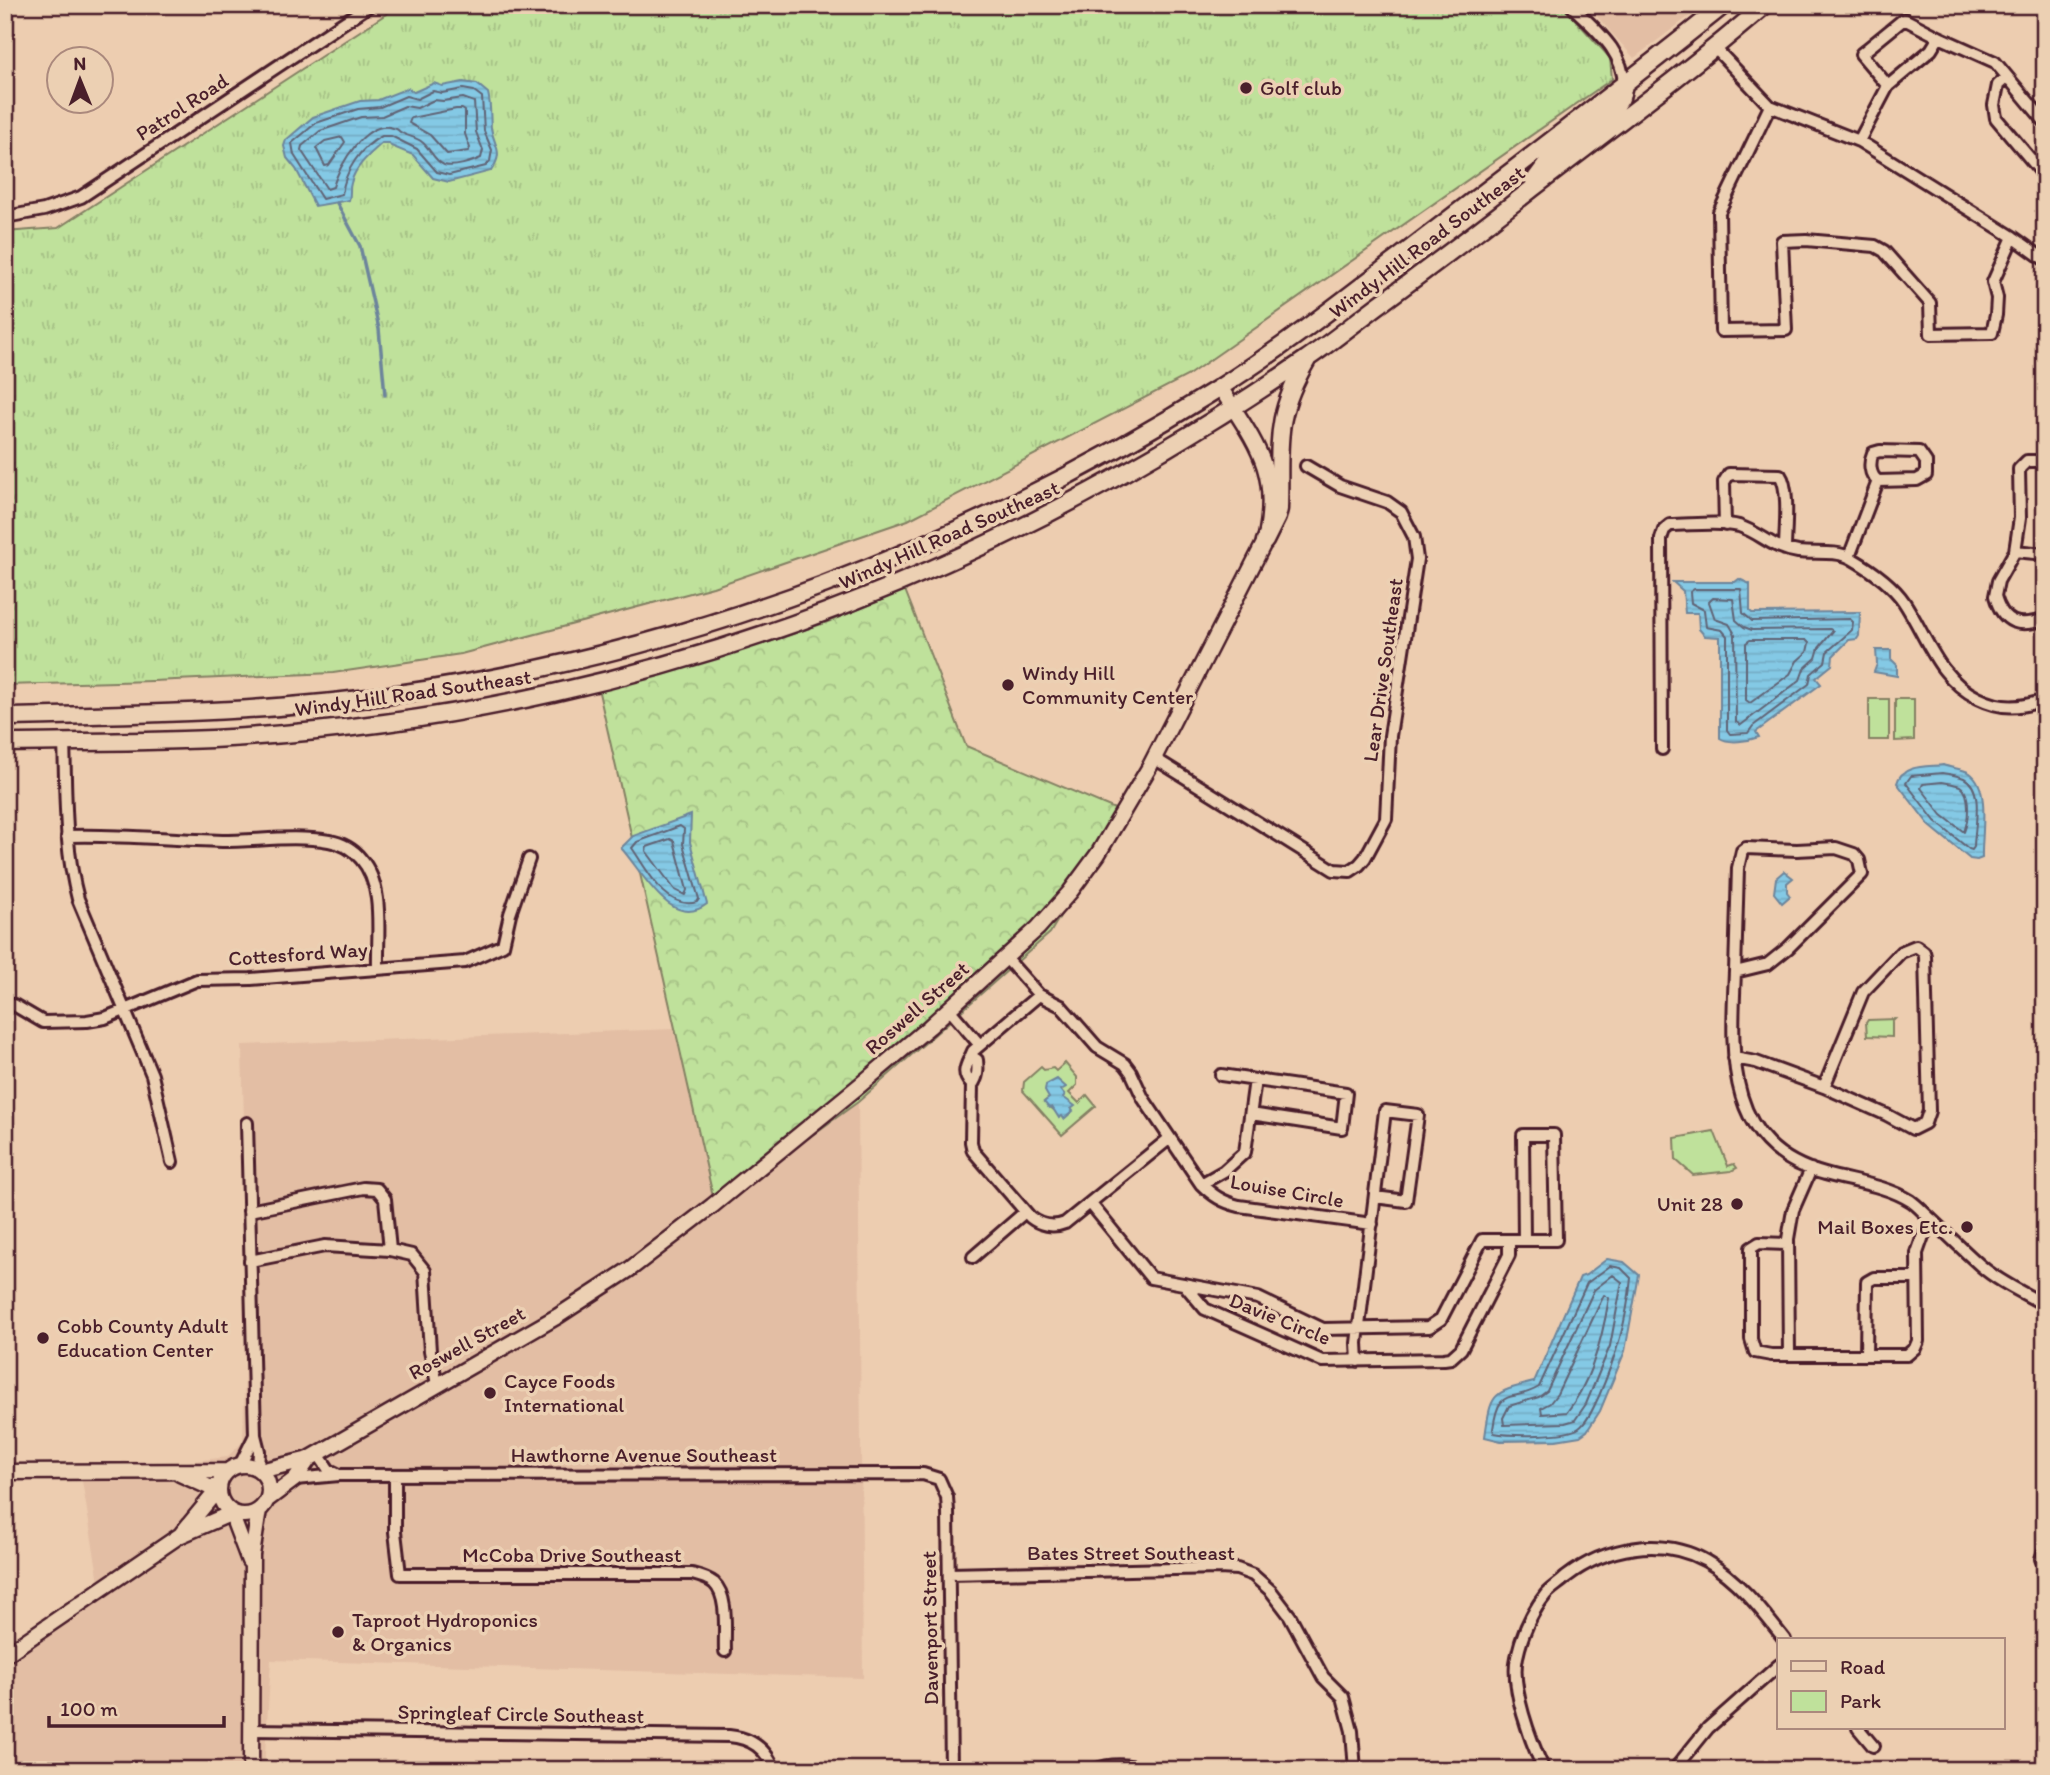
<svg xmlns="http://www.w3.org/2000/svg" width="2050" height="1775" font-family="Itim,sans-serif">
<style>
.built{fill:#e3bea4}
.grass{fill:url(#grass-tufts);stroke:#848063;stroke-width:2}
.forest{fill:url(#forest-crowns);stroke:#848063;stroke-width:2}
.park{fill:#bfe19b;stroke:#848063;stroke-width:2;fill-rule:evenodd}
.water{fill:url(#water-rules);stroke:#6d859b;stroke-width:2}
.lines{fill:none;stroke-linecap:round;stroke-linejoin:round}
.shore{stroke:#616375;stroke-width:2}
.stream{stroke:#6d859b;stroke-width:3.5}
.minor-casing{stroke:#4a1f2b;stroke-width:16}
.tertiary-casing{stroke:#4a1f2b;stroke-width:19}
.secondary-casing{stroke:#4a1f2b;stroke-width:21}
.minor{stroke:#ecd0b3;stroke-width:10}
.tertiary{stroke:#ecd0b3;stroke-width:14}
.secondary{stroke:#ecd0b3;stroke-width:16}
.poi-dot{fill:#4a1f2b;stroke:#ecd0b3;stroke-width:2.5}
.labels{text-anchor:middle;stroke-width:7;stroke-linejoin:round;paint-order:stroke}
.poi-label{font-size:21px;fill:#4a1f2b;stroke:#ecd0b3;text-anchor:start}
.street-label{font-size:21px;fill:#4a1f2b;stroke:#ecd0b3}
</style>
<defs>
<pattern id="grass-tufts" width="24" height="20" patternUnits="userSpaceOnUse" patternTransform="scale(1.75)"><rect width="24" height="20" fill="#bfe19b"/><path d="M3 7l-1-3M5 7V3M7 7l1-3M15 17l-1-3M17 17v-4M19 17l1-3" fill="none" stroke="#a6c186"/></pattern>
<pattern id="forest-crowns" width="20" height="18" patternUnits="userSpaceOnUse" patternTransform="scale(1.75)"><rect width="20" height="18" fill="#bfe19b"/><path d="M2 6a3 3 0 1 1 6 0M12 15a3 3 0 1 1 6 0" fill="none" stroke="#a6c186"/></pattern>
<pattern id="water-rules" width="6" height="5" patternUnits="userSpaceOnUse" patternTransform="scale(1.75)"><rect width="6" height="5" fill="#84c9e5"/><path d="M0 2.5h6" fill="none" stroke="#74acc5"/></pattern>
</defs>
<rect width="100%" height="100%" fill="#edcdb0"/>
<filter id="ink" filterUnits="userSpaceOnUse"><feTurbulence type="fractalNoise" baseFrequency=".0143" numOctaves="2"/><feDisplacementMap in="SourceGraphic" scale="14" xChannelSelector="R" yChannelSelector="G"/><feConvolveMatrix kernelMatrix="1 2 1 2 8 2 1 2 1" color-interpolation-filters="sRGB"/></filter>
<g filter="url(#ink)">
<path class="built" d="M1587,5H1704L1634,58Z
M674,1029L715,1205L858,1102L863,1678L271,1660L264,1770H14L5,1756V1653L100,1587L81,1475L227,1457L243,1442L249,1211L246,1199L242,1045Z"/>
<path class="grass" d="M400,5H1562L1610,58L1612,79L1187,376L908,520L713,587L461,654L333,673L153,681L5,685V232L58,228Z"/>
<path class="forest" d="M905,590L966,746L1122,812L1050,933L858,1102L715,1205L598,688L772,641L830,621Z"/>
<path class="park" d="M1869,699H1889V740H1869Z
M1895,699H1914V740L1895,741Z
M1895,1019L1892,1022V1037L1867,1036L1866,1023L1868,1020Z
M1065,1063L1077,1077V1085L1069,1093L1079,1103L1087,1095L1096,1106L1062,1135L1023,1091L1024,1082L1041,1067L1044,1070L1053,1068L1056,1071ZM1063,1097L1071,1109L1055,1111L1044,1102L1049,1098Z
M1714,1131L1728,1166L1734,1164L1737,1168L1731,1171L1693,1175L1676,1160L1675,1138Z"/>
<path class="water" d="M463,82L477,84L488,93C491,105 490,116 491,128C494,147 505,151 491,171L449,182L433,178L413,155L391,146L389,143H382C370,154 355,166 351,183C349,189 351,194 349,200L315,206L296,169L287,158L284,146L286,140L313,117L360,101L378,100L408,88L414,92L434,83L442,86Z
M1739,579L1750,584V611L1752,613L1860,612L1859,636L1857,639L1849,640L1833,656L1832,665L1816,678L1821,684L1756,732L1759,737C1748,741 1729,744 1720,738V637L1705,636L1699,629L1698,613H1685L1683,591L1673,582H1735Z
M1876,650H1891V659L1897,665V676L1874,672L1877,664Z
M1943,765C1951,768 1963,769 1970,773C1991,788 1981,835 1982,858L1977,860L1970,859L1930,826L1897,783C1902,764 1928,767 1943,765Z
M691,815L690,842L707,904C671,932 641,869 621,848L633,836Z
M1784,871L1793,878L1787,883V892L1790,896L1782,903L1774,893L1776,878Z
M1057,1079L1066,1087L1061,1090L1065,1095L1063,1097L1075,1106L1071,1109L1073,1111L1064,1119L1062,1116L1059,1118L1052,1107L1049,1108L1044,1102L1049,1098L1045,1091L1046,1085Z
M1607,1259L1624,1262L1639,1275L1625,1351L1600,1411L1587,1431L1580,1436L1556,1440L1501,1441L1485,1437C1491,1393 1491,1393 1534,1382L1580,1277L1586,1275Z"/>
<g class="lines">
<path class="shore" d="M463,89L474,91L482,97L484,131L492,150L490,161L486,166L449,175L437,172L417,149L391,136H382C360,147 345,171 342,194L322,199L294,155L292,143L316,123L358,109L380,107L406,96L417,99L433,91L442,93Z
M463,98L474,102L476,132L483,150L481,158C472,162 454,168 444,165C434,161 430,148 422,142C416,137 409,137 402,133C396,130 401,130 393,128C366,119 339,165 333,187L327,189L301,150L302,146L320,131L361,117L382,116L405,106L417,108L434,100L443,101Z
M456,109H462L465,111V134L470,148L468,151L447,154L430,135L409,123L411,118Z
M342,137L345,142L329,165L325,166L316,148L325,141Z
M1694,589H1741L1743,613L1752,621L1850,619L1853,622L1852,630L1827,652L1825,662L1811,674L1809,684L1753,726L1748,733L1730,734L1727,730V636L1722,630L1706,627L1704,610L1691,603L1690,592Z
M1713,598L1733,599L1736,620L1744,627L1752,630L1830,629L1833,631L1819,648L1816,658L1804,669L1800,680L1741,725L1736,722L1735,634L1729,624L1715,619L1709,602Z
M1750,640H1806L1809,643L1807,652L1797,661L1790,674L1750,703L1746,700V643Z
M1942,773C1949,774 1957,775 1964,778C1985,789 1974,828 1974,847L1972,850L1969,849L1935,821L1906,783L1911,776Z
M1942,782C1947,783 1955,784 1960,786C1972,794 1968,822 1964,832L1942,815L1921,788L1923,784Z
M680,826L684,829L683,844L699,899L697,902C666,911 647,869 632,848L637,842Z
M670,839L674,841L687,890L685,895L675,890L646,851L647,847Z
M1610,1266L1621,1268L1631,1278C1627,1321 1616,1356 1599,1396C1594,1406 1588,1422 1579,1428C1566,1437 1510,1436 1494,1433L1493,1429C1499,1384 1511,1404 1539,1387L1587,1283Z
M1613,1275L1622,1282L1610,1346L1586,1404L1575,1420L1565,1423L1504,1425L1503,1418L1509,1406L1539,1397L1547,1391L1594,1290Z
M1604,1295L1609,1298C1603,1335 1591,1382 1567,1412L1542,1414L1541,1408L1550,1403L1557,1394Z"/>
<path class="stream" d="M337,203L360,246L379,329L385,395"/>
<defs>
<path id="minor" d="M1571,5C1595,30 1623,49 1624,85
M1715,48L1770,106L1859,141L2013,237L2045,260
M2007,77L1998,85L1994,105L1996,118L2043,174L2045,173
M1888,86L1861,54L1904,19L1939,37
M1770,106L1719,212L1721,331L1786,330L1782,241L1806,240L1875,246L1884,251L1930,303L1931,334L1992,333L1996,315L1997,298L1993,282L2013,237
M1859,141L1888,86L1931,50L1939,37L1995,62L2045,122
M5,217L44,210L81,197L370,5
M1880,451L1919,452L1926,462V475L1917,480L1878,481C1869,475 1869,462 1873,453Z
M1725,525L1724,482L1729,474L1780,475C1790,489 1785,531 1785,549
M2015,551L2020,518L2019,469L2027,461H2045
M2045,554L2015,551L1998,581L1995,596C2003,624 2019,628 2045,619
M1849,557L1878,481
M64,742C66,794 64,847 78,899L152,1075L172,1162
M1662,749L1661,539L1664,530L1670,525C1690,525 1721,521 1739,526C1761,533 1771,548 1798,552C1814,554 1836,550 1851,558C1870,569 1892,584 1904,602C1927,637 1938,679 1978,698C2002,710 2020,708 2045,700
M1154,758L1334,870L1350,871L1359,865L1365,858L1386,819L1390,736L1417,559L1414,537L1401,512L1387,502L1340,486L1306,466
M67,836C119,834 170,840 222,841C258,841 294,835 329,841C341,843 353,849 361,859C385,886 377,934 378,968
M1746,848L1797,850L1836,848L1854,854L1859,860L1862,874L1788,948L1768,964L1735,972L1738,868L1742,851Z
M1916,946L1924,952L1925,956L1929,1111L1925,1123L1913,1129L1887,1115L1824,1087L1863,992L1901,952Z
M1006,958L1039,995L1061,1006L1097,1047L1125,1064L1131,1072L1143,1098L1201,1184C1213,1196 1223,1202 1239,1206L1372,1224
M1735,972C1731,1056 1725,1147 1825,1174C1853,1182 1886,1185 1911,1201C1918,1206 1924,1213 1931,1219C1948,1235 1964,1251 1981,1266C1999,1282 2024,1293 2045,1305
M14,1005L43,1022L87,1021L105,1018L197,980L251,979L465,962L503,945L510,914L529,859
M949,1009L979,1044
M971,1056L977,1060C978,1070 978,1077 972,1085L971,1142L973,1151L1030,1217C1040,1225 1053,1228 1065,1223L1170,1138
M1734,1058L1756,1062L1824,1087
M1221,1075L1346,1093L1342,1128L1251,1114
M972,1085C959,1072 968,1064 973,1051L1039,995
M247,1123L255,1435L259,1451L258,1470
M1201,1184L1224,1171L1245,1152L1255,1080
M1090,1203L1151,1278L1258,1298L1323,1329L1429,1327L1441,1319L1482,1240H1556L1554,1135H1523L1524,1240
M249,1211L363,1188L377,1189L385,1199L390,1250
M1787,1244L1759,1243L1751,1248V1339L1755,1352L1771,1355H1907L1915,1348L1918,1341L1917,1253L1923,1236L1933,1221
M973,1257L1025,1212
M250,1261L325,1246L390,1250L412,1255L425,1271L430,1351L437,1384
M1184,1284L1205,1309L1322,1361L1444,1359L1451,1358L1461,1349L1509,1255V1240
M1789,1354L1788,1239L1793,1210L1811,1169
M1866,1355L1867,1282L1874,1278H1917
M1358,1361L1357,1343L1385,1111L1418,1115L1406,1201L1375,1197
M318,1454L329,1470L339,1475
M240,1465L255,1435
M395,1475V1532L400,1574H692C700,1576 708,1578 714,1583C729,1597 724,1632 725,1651
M295,1479L339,1475L923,1474L939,1479L947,1497L948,1512L951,1770
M2045,1548L2041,1559L2045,1565
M949,1574L1219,1568L1237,1569L1253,1575L1271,1591L1290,1616L1323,1677L1343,1697L1352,1731L1355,1770
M1858,1728L1873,1746
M252,1730L729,1736C751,1738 766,1748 774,1770
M1094,1770C1112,1763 1128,1764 1146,1770
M1544,1770C1531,1742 1510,1687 1517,1657C1522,1634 1531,1613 1546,1594C1551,1588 1560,1583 1566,1577C1605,1547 1661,1536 1706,1561C1738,1579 1763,1612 1785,1640
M1674,1770L1708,1728L1779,1665"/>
<path id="tertiary" d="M219 1490a25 25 0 1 1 50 0a25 25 0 1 1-50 0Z
M260,1471L309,1459L558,1316L630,1269L712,1206L859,1086L929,1027L1038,928L1070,892L1098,854L1150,766L1265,541C1281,470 1255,443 1220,387
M5,1472L228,1471
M180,1474L209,1487H219
M267,1500L295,1479L309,1459
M234,1513L235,1524L249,1561
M182,1533L219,1488
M5,1655L179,1536L232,1513
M251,1770L252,1555L259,1510"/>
<path id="secondary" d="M1534,181L1551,158L1613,110L1621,98L1624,85
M1265,541L1277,517L1279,509C1281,445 1272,420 1307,360
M5,717C137,714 268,713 398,694C691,652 969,546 1219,388C1295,340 1365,283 1436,229C1533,155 1629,81 1724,5
M5,743C74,742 143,742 212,739C326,733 442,718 553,693C824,633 1077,517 1305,360C1329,344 1352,325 1376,307C1429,268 1481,229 1533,188C1611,128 1690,70 1765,5"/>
</defs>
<use href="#minor" class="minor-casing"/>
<use href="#tertiary" class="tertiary-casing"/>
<use href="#secondary" class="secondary-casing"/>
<use href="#minor" class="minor"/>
<use href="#tertiary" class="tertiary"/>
<use href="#secondary" class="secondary"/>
</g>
</g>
<g class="poi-dot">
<circle cx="1246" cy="88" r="7"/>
<circle cx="1008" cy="685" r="7"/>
<circle cx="1737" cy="1204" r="7"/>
<circle cx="1967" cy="1227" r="7"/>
<circle cx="43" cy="1338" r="7"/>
<circle cx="490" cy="1393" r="7"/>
<circle cx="338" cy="1632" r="7"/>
</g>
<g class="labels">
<g class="poi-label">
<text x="1260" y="95">Golf club</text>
<text x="1022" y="680">Windy Hill<tspan x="1022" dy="24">Community Center</tspan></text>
<text x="1723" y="1211" text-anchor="end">Unit 28</text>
<text x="1953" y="1234" text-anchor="end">Mail Boxes Etc.</text>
<text x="57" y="1333">Cobb County Adult<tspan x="57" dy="24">Education Center</tspan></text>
<text x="504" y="1388">Cayce Foods<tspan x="504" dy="24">International</tspan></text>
<text x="352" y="1627">Taproot Hydroponics<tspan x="352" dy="24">&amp; Organics</tspan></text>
</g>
<g class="street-label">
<text transform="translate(182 107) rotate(-33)" y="7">Patrol Road</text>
<text transform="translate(1427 242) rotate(-37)" y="7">Windy Hill Road Southeast</text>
<text transform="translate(949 535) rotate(-24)" y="7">Windy Hill Road Southeast</text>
<text transform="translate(1383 670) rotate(-82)" y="7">Lear Drive Southeast</text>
<text transform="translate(413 693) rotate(-8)" y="7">Windy Hill Road Southeast</text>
<text transform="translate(298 954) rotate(-4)" y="7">Cottesford Way</text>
<text transform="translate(917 1008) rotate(-41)" y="7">Roswell Street</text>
<text transform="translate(1287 1191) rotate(10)" y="7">Louise Circle</text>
<text transform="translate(1280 1319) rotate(22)" y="7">Davie Circle</text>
<text transform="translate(467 1343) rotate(-29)" y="7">Roswell Street</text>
<text x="644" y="1462">Hawthorne Avenue Southeast</text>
<text x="1131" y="1560">Bates Street Southeast</text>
<text x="572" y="1562">McCoba Drive Southeast</text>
<text transform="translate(930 1628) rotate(-91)" y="7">Davenport Street</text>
<text transform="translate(521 1714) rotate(1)" y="7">Springleaf Circle Southeast</text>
</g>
</g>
<rect width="2050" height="1775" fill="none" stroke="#ecd0b3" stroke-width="28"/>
<rect x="14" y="14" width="2022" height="1747" fill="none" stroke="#4a1f2b" stroke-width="2.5" filter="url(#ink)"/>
<rect x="1777" y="1638" width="228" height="91" fill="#ecd0b3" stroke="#ab897d" stroke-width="2"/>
<rect x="1791" y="1661" width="35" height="10" fill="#ecd0b3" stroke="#ab897d" stroke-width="2"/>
<text x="1840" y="1674" font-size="21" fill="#4a1f2b">Road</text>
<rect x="1791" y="1691" width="35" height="21" fill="#bfe19b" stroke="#ab897d" stroke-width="2"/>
<text x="1840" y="1708" font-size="21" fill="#4a1f2b">Park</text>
<g transform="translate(80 80) rotate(359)"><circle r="33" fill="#ecd0b3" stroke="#ab897d" stroke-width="2"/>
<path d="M0-5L12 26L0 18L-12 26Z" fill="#4a1f2b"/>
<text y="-10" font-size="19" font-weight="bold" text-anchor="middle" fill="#4a1f2b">N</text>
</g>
<path d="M49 1716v10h175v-10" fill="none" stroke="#4a1f2b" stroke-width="3.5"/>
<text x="60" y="1716" font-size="21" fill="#4a1f2b" stroke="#ecd0b3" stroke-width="5" paint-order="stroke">100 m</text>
</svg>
